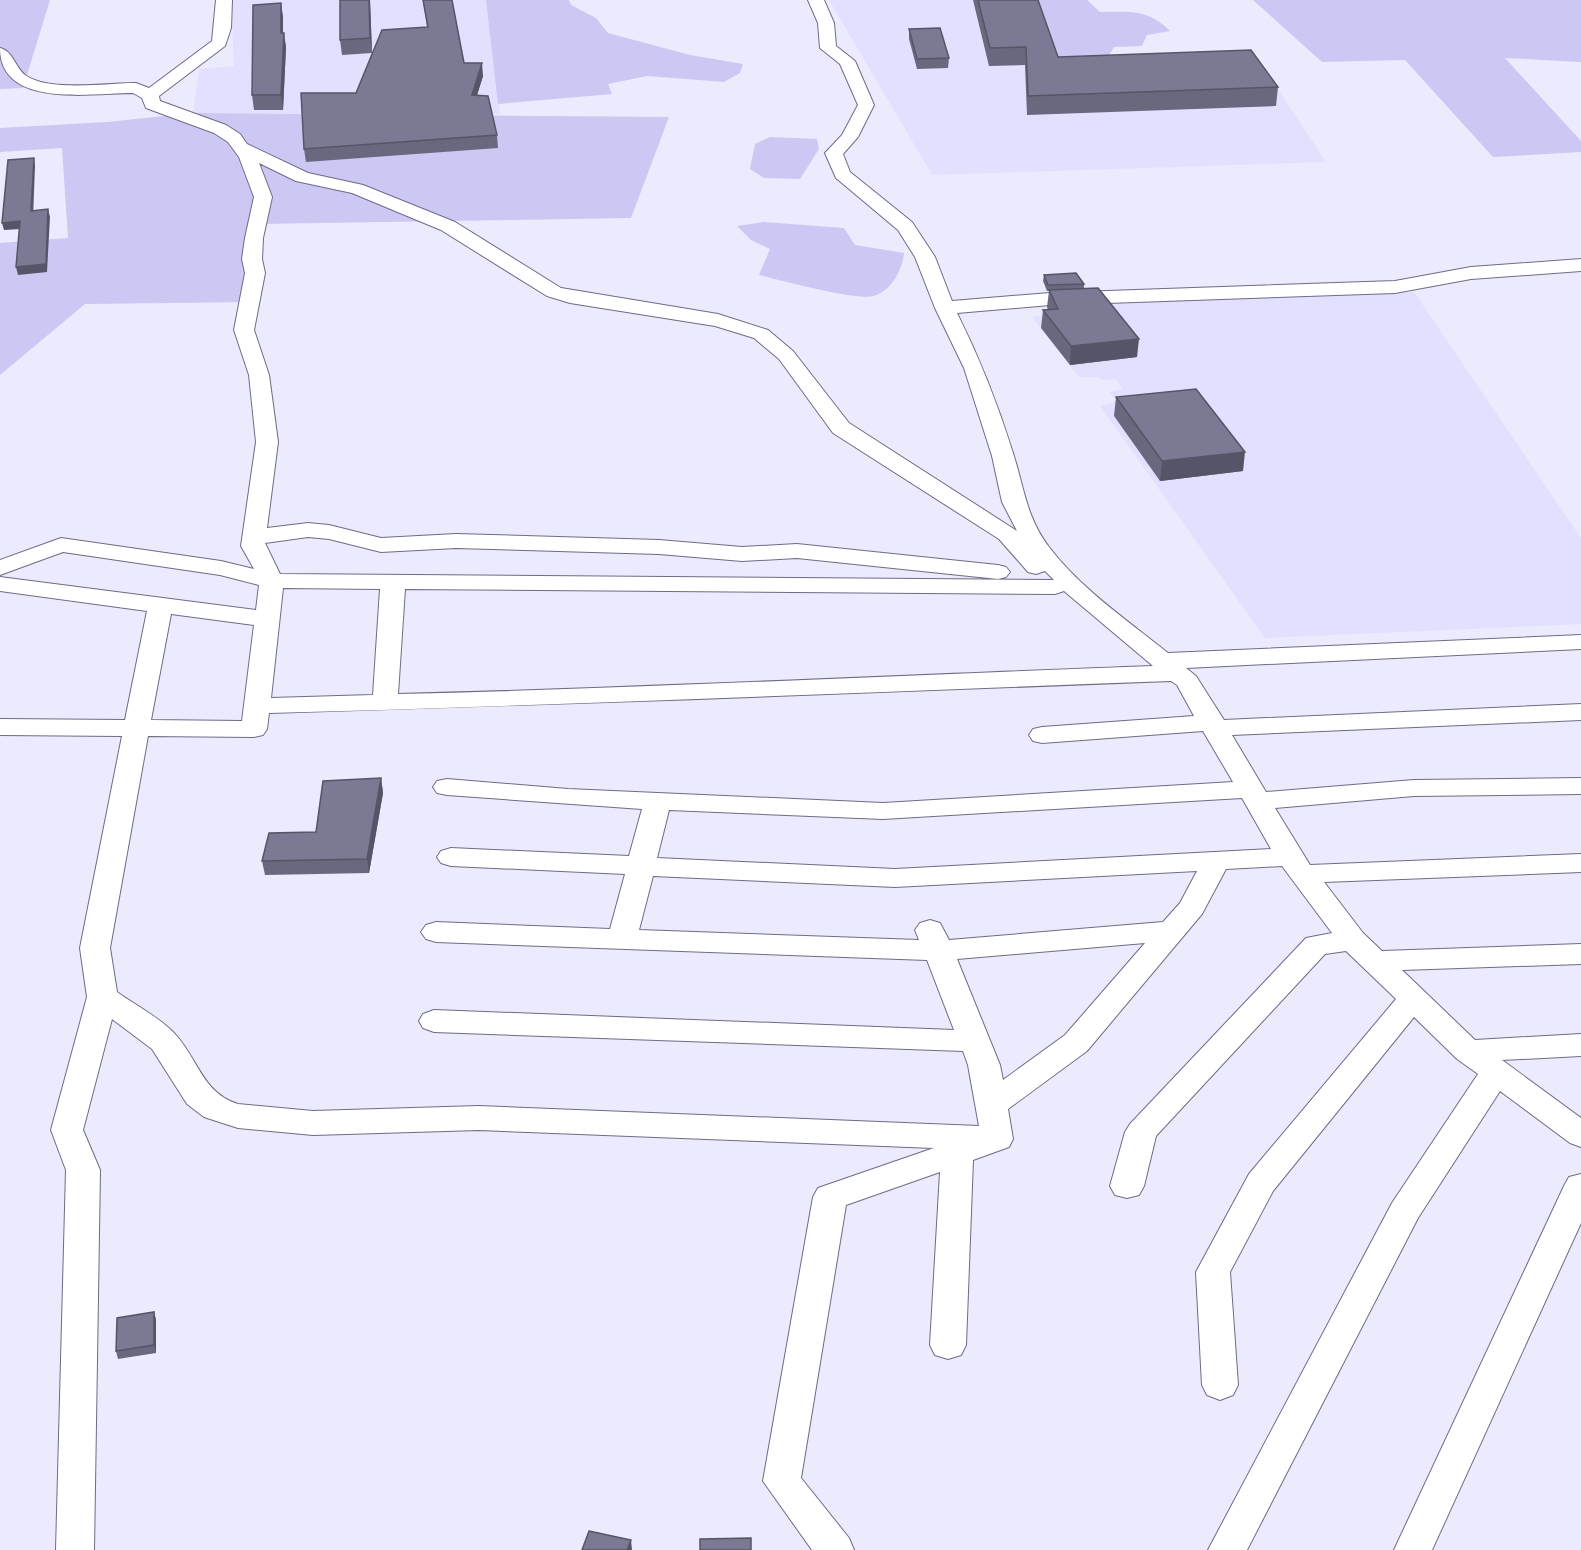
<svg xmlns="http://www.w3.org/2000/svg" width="1581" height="1550" font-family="'Asap Condensed',sans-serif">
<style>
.built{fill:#e3e0ff}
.green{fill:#ccc7f3}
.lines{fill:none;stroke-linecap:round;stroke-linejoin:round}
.minor-casing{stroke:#6e6b86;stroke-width:2}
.minor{fill:#fff;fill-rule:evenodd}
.wall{fill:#6a687f}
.shaded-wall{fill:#565568}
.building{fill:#7b7994;stroke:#565568;stroke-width:1.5}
</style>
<rect width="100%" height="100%" fill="#eceafd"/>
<path class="built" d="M231,0H486L500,114L193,113L199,69L234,66Z
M829,0H1031L1056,72L1261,64L1326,162L932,175Z
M1414,292L1581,538V624L1265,638L1100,406L1118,401L1109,392L1123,389L1115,379L1102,380L1098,377H1079L1032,317L1042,316L1059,303Z"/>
<path class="green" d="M0,0H50L23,88L0,89Z
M486,0H569L571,5L596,18L608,33L690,55L743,64L740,73L724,82L647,76L608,84L612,94L498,104Z
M1031,0H1087L1100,12C1130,12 1148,9 1170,31L1147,35L1142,46L1114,47L1108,57L1056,72Z
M1253,0H1581V62L1505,58L1581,141V152L1493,157L1405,60L1322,62Z
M193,113L669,117L631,218L257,224L250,302L85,304L0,375V243L68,238L62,148L0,152V128L107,122Z
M770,137L817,139L819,149L800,179L764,178L750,169L755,144Z
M764,222L844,228L855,245L904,253C902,270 892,291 873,296C857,301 780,280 759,275L770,249L751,240L737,226Z"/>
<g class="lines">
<defs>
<path id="minor" d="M216,0H232L231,28L225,46L159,96L160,101L226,125L240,134L247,144L308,173L363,185L455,222L561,288L718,314L768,330L793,351L849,423L1017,531L1002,502L992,456L964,368L935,308L915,257L898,230L836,178L825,153L842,135L858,105L840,64L820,48L818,23L808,0H824L834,23L836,46L855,61L874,105L858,137L843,154L850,172L912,222L935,257L952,301L1050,293L1395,281L1471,267L1581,259V271L1471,279L1395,293L1050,305L957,313C980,359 998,405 1013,453C1024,487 1026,517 1049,547C1081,589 1127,620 1168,653L1581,635V649L1186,668L1196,676L1224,720L1581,704V720L1232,735L1266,792L1414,780L1581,778V794L1414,796L1275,808L1310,865L1581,854V872L1324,882L1363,933L1382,951L1581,944V964L1402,970L1475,1040L1581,1034V1056L1502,1060L1581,1118V1147L1570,1143L1500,1091L1418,1218L1247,1550H1208L1392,1203L1478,1074L1457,1059L1414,1017L1273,1191L1230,1272L1238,1385L1233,1395L1220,1400L1207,1395L1202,1385L1196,1272L1249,1174L1396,999L1346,951L1325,954L1156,1136L1144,1186L1139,1195L1127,1198L1115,1195L1110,1186L1125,1132L1130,1124L1306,938L1332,933L1282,866L1226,869L1202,914L1087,1051L1008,1109L1013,1139L1009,1147L973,1160L966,1345L961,1355L948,1359L935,1355L930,1345L940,1172L846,1205L801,1478L849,1538L854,1550H812L763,1481L813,1197L818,1188L934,1148L479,1130L313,1135L238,1128L204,1117L187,1104L152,1049L112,1019L83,1130L100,1170L94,1550H56L66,1170L51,1130L87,997L80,948L122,736L0,735V719L125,720L147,611L0,591V577L256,610L259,585L220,575L63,552L0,575V560L61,538L221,561L254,569L241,546L256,442L249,375L234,330L245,273L242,259L245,238L254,197L239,157L228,142L214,133L146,108L142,98L133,93C92,93 0,109 0,48C13,51 15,67 25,75C48,92 107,83 136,83L149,88L212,41ZM259,163L296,181L352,193L441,230L547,296L570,303L715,326L754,338L779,359L833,433L999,539L1028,572L1036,574L1045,571L1054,580L280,574L265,543L308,537L329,539L381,552L456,548L659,554L742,561L797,558L998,579L1006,577L1010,572L1006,567L998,565L797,544L742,547L659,540L456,534L381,538L329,525L308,523L267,528L278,442L269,375L254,330L265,273L262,259L263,238L272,197ZM283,588L380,589L373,695L271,698ZM405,589L1055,594L1064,591L1153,666C902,675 650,688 398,694ZM171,614L254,625L242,721L151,720ZM1171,681L1177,685L1194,716L1042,727L1033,729L1029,735L1033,741L1042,743L1203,731L1233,782L883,803L568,789L447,779L437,781L433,787L437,793L447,795L642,809L629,856L451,848L441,851L437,857L441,863L451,866L625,874L610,929L436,922L426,925L421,932L426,939L436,942L927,960L954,1030L434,1010L423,1014L419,1021L423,1028L434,1032L963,1051L968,1065L979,1126L479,1106L313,1111L238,1104C202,1093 198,1058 174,1033C159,1017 135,1005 117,992L110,948L148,736L254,737L263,735L267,729L269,713C570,705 870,692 1171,681ZM1242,798L1271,849L895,869L657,858L669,810L883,819ZM1197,871L1180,903L1163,922L949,940L940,923L930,920L920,923L915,930L919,940L639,930L653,876L895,887ZM1145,943L1065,1035L1003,1080L1000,1065L957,959Z
M1581,1174V1223L1432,1550H1394L1564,1186L1569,1177Z"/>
</defs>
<use href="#minor" class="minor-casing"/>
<use href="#minor" class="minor"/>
</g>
<path class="wall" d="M370,0L372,53L342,55L340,40Z
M423,0L464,63L483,76L477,95L497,135L498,148L306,162L304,149L356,93L427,27Z
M973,0H1038L1058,57L1278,87L1276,106L1027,115L1025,65L989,66Z
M281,3L283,18V33L286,47L283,110H254L252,95Z
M909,29L949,58L948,68L917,69L909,39Z
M1044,275L1084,284V288L1137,357L1070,365L1041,328L1043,310H1048L1047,307L1049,291H1047L1043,281Z
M1116,397L1243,471L1160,481L1114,416Z
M381,778L383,793L369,873L265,875L262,861L316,832Z
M154,1312L156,1320V1353L118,1359L116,1351Z"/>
<path class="shaded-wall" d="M369,0H370L372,53L370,38Z
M281,3L283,18V48L281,33Z
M284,33L286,47L283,110L281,95Z
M482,63L483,76L473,108L472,95Z
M34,158L35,166L33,218L31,211Z
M48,209L50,217L47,272L18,275L16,267Z
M20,221L21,229L4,230L2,223Z
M1139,339L1137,357L1070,365L1071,346Z
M1245,452L1243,471L1160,481L1162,461Z
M381,778L383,793L369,873L367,859Z
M154,1312L156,1320V1353L154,1345Z
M631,1540L632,1550H627Z"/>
<path class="building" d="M340,0H369L370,38L340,40Z
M423,0H452L464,63H482L472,95L488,96L497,135L304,149L301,93H356L382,30L428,27Z
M978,0H1038L1058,57L1251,50L1278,87L1028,96L1026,47L990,48Z
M281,3V33H284L281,95H252L253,5Z
M940,28L949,58L917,59L909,29Z
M34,158L31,211L48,209L46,264L16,267L20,221L2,223L8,160Z
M1076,273L1084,284L1048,285L1044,275Z
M1098,288L1139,339L1071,346L1043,310L1058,309L1049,290Z
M1196,389L1245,452L1162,461L1116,397Z
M381,778L367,859L262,861L269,833L316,832L323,781Z
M154,1312V1345L116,1351L117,1318Z
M589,1531L631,1540L627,1550H582Z
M751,1538V1550H700V1539Z"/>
</svg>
